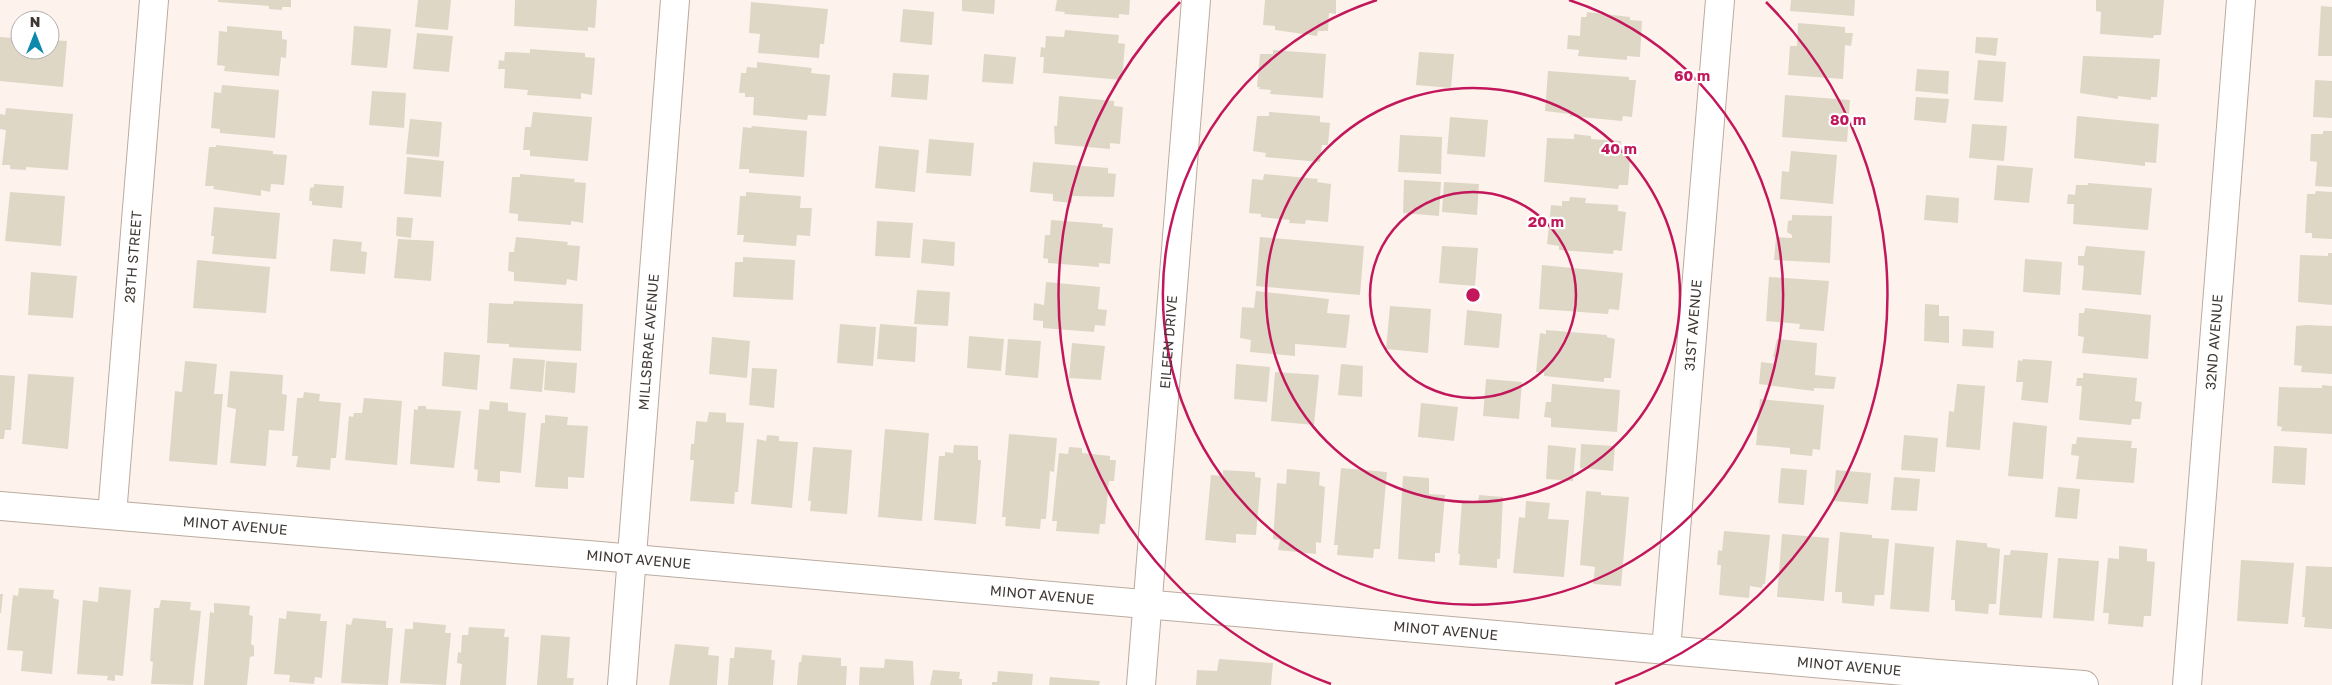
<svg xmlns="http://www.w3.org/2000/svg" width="2332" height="685" font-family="'Golos Text',sans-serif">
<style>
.building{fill:#ded7c6}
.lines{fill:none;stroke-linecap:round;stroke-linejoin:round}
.street-casing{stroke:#bbaa9f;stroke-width:30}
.street{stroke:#fff;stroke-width:28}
.ring{fill:none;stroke:#c2185b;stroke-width:2.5}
.labels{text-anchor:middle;stroke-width:4.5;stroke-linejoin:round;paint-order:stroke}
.street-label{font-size:14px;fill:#3f3834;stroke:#fff}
.centre{fill:#c2185b;stroke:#fff;stroke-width:2.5}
.ring-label{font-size:15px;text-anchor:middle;font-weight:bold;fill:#c2185b;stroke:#fff;stroke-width:4.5;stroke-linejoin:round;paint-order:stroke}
</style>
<rect width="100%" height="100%" fill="#fef3ec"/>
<path class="building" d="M218,0H291V7H282V10L269,9V6L218,2Z
M418,0H451L448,30L415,27Z
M515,0H597L595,28L588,27V31L514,26Z
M962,0H995L994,14L962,11Z
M1057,0H1130L1129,15L1119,14V18L1064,14L1065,12L1055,11Z
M1265,0H1336V14L1329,13L1328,31H1318L1317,36L1275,30V26L1263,25Z
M1791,0H1855L1854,16L1790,11Z
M2096,0H2164L2161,35H2154L2153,38L2100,34L2101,12L2096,11Z
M751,2L828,9L824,44H820L819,58L758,53L760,34L749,33Z
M2321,6L2332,7V56H2318Z
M903,9L934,12L932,45L900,42Z
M1587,12L1630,17V20L1642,21L1640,57L1627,56V60L1578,56L1579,50L1567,49L1568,35L1580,36L1581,17H1586Z
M1798,23L1845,27V33H1853L1851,46L1845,45L1843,79L1788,75L1790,46H1797Z
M227,26L282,31V39L287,40L286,58L281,57L279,76L224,71L225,66L217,65L219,31L227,32Z
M354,26L391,29L387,68L351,65Z
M1065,30L1119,35L1118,43L1125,44L1122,80L1043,73L1044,57H1040L1041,47L1045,48L1046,36L1064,37Z
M417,33L453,36L449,72L413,69Z
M14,34L20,35V50H50V40L67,41L63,87L0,81V37L14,38Z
M1976,37L1998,38L1996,56L1975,53Z
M530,49L585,53V57L595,58L592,95L581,93V99L527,95L528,90L504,88L505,69H498L499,60L504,61L505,52L530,53Z
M1273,50L1326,54L1323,98L1270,94L1271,90L1259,89L1260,87H1257L1260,54H1273Z
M1419,52L1454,54L1451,88L1416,85Z
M984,54L1016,57L1013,84L982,82Z
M2083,56L2160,59L2157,97H2151V100L2118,96V99L2080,93Z
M1978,60L2006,62L2003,102L1974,100Z
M757,62L812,68L811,73L830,75L826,116L808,115L807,120L753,115L754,97H745V93H739L741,73H746L747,67L757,68Z
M1917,69L1949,71L1948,94L1915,91Z
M1548,71L1629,77V80H1636L1632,117L1623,116L1622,121L1570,116V114L1545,111Z
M893,73L929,75L927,100L891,97Z
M2315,80L2332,81V118L2313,117Z
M222,85L279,90L275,138L220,133V129L211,128L214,92L221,93Z
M372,91L406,93L404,128L369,125Z
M1785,95L1850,100L1847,142L1782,137Z
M1059,96L1114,101V106L1123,107L1120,144L1110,143V149L1055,144L1054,126H1057Z
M1916,97L1949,99L1946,123L1914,120Z
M6,108L73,114L68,170L26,167V170L10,169V165H2L6,130L0,129V114L5,115Z
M533,112L592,117L588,161L530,156V150H523L525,127H531Z
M1269,112L1320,116V122L1330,123L1328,145H1322L1320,162L1265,157L1266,153L1253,151L1257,116H1269Z
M2077,116L2159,124L2156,163L2145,162V166L2074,158Z
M1450,117L1488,120L1485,157L1447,154Z
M410,119L442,122L439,157L406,154Z
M1972,124L2007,126L2004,161L1969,158Z
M752,126L807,131L804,177L749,173V169H739L743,127L751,128Z
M2323,131H2332V187L2315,186L2317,162L2310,161L2311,134H2323Z
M1574,134L1591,136V139L1621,141V147L1631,148L1628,185H1619L1618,189L1544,182L1547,138L1574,139Z
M1400,135L1442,137L1441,174L1398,172Z
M929,139L974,143L971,176L926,173Z
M216,145L273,151V154L287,155L284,185L271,184L270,192L261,190V196L213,189L214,186H205L209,147H216Z
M879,146L919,150L915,192L875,188Z
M1791,151L1837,155L1833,204L1780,199L1782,171L1789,172Z
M407,157L444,161L441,197L404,194Z
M1033,162L1108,168V173L1116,174L1114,197L1072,196V203L1053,201V194L1030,192Z
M1997,165L2033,168L2029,203L1994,200Z
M520,174L575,179L574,182L586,183L583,223L571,221V225L518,221V214L509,213L512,177H520Z
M1264,174L1318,179L1317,182L1331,184L1328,222L1306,220L1305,224L1289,223L1290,220L1261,217V214L1249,213L1252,179L1263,180Z
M1404,180L1441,182L1439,216L1403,213Z
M1444,182L1479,184L1477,215L1442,212Z
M2088,183L2152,188L2148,230L2073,224L2074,204H2067L2068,194L2075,195L2076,185H2088Z
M314,184L344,186L342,208L312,205V201H309L310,188L314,187Z
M2316,191L2332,192V239L2312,238V233H2305L2307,194H2315Z
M10,192L65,196L61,246L5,241Z
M746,192L801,196L800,208H812L810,236L797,235L796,246L743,242L744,235H737L740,196H746Z
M1926,195L1959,198L1958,223L1924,220Z
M1570,197L1586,198L1585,203L1618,205V211L1626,212L1622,251L1614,250L1613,254L1559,250V246L1547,244L1551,205L1562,206V201H1569Z
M214,207L280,213L276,259L212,254L214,236H211Z
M1792,215L1832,216L1830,263L1774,260L1776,237L1792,238V235L1787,232L1788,221L1792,220Z
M397,217L413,218L411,238L396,236Z
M1051,220L1103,224L1102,227L1113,228L1110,264L1099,263V267L1048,263V259L1043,258L1045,235H1050Z
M877,221L913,223L910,258L875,256Z
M516,237L568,242L567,245L580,246L577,281L567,279L566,285L514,281V272L508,271L509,252H514Z
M1260,237L1364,246L1360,295L1256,286Z
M333,239L362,242L361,251L367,252L365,274L330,271Z
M398,239L434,241L431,281L394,278Z
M923,239L955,242L954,266L921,263Z
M1442,246L1478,248L1475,286L1439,283Z
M2086,246L2145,251L2141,295L2082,290L2084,266L2078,265V256H2084Z
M2328,253H2332V305L2298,302L2300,255L2328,256Z
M743,257L795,260L793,300L733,297L735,262H743Z
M2025,259L2062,262L2060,295L2023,292Z
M197,260L270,267L266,313L193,308Z
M1542,265L1623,273L1619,310L1609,309L1608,314L1539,309Z
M31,272L77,276L73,318L28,315Z
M1769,277L1829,281L1824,331L1799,329L1800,324L1766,321Z
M1046,282L1100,287L1098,309L1107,310L1105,326L1095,325L1094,332L1043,328V321L1033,320L1034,303L1044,305Z
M917,290L950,292L948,326L914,324Z
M1256,291L1329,299L1327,313L1350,315L1346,348L1295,344V356L1250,352L1251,340L1240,338L1242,307L1254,308Z
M514,301L583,304L581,351L509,347V344L487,343L489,303L513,304Z
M1925,304L1939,305V316H1949V343L1924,341Z
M1390,306L1431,309L1428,353L1386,349Z
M2085,308L2151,315L2148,359L2082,353L2084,337L2078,336L2079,313H2084Z
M1467,310L1502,314L1499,348L1464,345Z
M840,324L876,327L873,366L837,363Z
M880,324L917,327L915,362L877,359Z
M2306,325L2332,326V374L2301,372L2302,366L2294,365L2296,326Z
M1963,329L1994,331L1993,348L1962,346Z
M1546,330L1607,335V337L1615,339L1611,378H1604V382L1544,376V373L1536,372L1540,333L1546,334Z
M969,336L1004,339L1001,371L967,368Z
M712,337L750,341L747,378L709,374Z
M1008,339L1041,341L1038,378L1005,375Z
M1777,339L1817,343L1815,375L1836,377L1834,389L1814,388V391L1759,384L1761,362L1777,364V358L1773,357Z
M1072,343L1105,346L1101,380L1069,378Z
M444,352L480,355L477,390L442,386Z
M513,358L545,360L542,392L510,389Z
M2023,359L2052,361L2048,403L2021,400L2023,382H2016L2018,360L2022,361Z
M185,361L217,364L214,394H223L217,465L169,461L175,391L182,392Z
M546,361L577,363L575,393L544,390Z
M1236,364L1270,367L1267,402L1234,399Z
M1341,364L1363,366L1362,397L1338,395Z
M752,368L777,369L774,408L749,405Z
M230,371L283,375L282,394L287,395L284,431L269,430L266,466L230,463L236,409L227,407Z
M1275,372L1319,375L1314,425L1271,421Z
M2083,373L2137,378L2135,401L2142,402L2140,419H2132L2131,425L2079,420L2082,386H2076L2077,378H2083Z
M28,374L74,377L68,449L22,444Z
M0,375L15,376L11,430H5L4,439H0Z
M1486,379L1522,382L1519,419L1483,416Z
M1552,384L1620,390L1617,432L1551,427V418L1544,417L1546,402H1551Z
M1957,384L1985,386L1980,450L1946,447L1949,411L1954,412Z
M2322,385L2332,386V434L2281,431L2282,427L2277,426L2279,387L2322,388Z
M304,392L320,394L319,401L341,403L336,458H331L330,470L296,467L298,456H292L297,398H303Z
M364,398L402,401L397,465L345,460L349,416L353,417L354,413H362Z
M1760,399L1824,405L1820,450L1813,449L1812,456L1790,454V448L1756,445Z
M490,401L508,403V411L526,413L521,473L500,471V483L477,481L478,470L474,469L479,409L489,410Z
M1421,403L1458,407L1454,441L1418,437Z
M418,406H426V409L461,411L454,468L410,464L414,409L418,410Z
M709,412L726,413V422L744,423L738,492H735L734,504L690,501L694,460H690L691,444H694L696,421L707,422Z
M545,415L568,417L567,425L588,426L584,478L568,477V489L535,487L541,423H545Z
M2013,422L2047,426L2043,479L2008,476Z
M885,429L929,433L922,521L878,517Z
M1009,434L1057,438L1054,472L1050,471L1046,519H1041L1040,529L1005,526L1006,517H1002Z
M767,435L779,436V441L798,442L792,508L751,504L757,439L766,441Z
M1904,435L1938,438L1935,472L1901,470Z
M2077,437L2132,441L2131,448H2137L2134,483L2076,479L2079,456L2071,455L2072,444H2076Z
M1581,444L1615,446L1613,471L1580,468Z
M954,445L978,446V460H981L976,524L934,520L939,456H945V452L953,453Z
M1548,445L1576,448L1573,481L1546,479Z
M2274,446L2307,448L2305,485L2272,483Z
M813,447L852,450L847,514L810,511L811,501H808Z
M1069,447L1082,448V453L1110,456V460H1116L1114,481H1109L1105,524H1100L1099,534L1056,531L1057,521H1052L1059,453L1068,454Z
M1341,468L1387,472L1380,549H1374L1373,558L1337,555L1338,545H1334Z
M1781,468L1807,470L1804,505L1778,503Z
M1287,469L1320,472L1319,485L1325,487L1321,543L1316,542V554L1278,550L1280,540L1273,539L1277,483L1286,484Z
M1223,470L1255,472V477L1261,478L1256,535L1236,534V543L1205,540L1211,475L1223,476Z
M1836,470L1871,473L1868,504L1833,501Z
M1403,476L1429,478V494L1445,495L1440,553H1435V562L1398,559Z
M1894,477L1920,479L1917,511L1891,510Z
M2058,487L2080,489L2077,519L2055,517Z
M1586,491L1601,492V495L1629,497L1621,586L1593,584L1595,567L1580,565Z
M1479,495L1503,497L1500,559H1497V568L1459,565L1460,554H1458L1462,501L1478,503Z
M1526,501L1550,503L1548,519L1569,520L1564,577L1513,573L1519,517L1525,518Z
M1724,531L1770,535L1765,584H1763L1762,588L1750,586L1749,598L1719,595L1721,565H1717L1718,550L1722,551Z
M1840,532L1872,535V538L1889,539L1884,595H1875L1874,606L1842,603V592H1835Z
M1782,534L1829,538L1824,601L1777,597Z
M1956,540L1984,543H1987V547L2000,549L1996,604H1989L1988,614L1955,611V600H1951Z
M1895,543L1934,547L1929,612L1890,609Z
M2119,546L2147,549V561L2155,562L2151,616H2144L2143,627L2108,624L2109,613H2103L2108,558L2119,559Z
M2011,550L2048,553L2042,618L1999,615L2004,555H2010Z
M2058,558L2099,561L2094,621L2053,618Z
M2241,560L2294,563L2288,624L2237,621Z
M2306,566L2332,567V629L2304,627L2305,617H2302Z
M99,587L131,590L123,676L115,675V681L107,680L108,676L77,674L83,600L98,602Z
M19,588L54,590L53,598L59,600L52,674L21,671L23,651L7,650L13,595L18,596Z
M0,594H3L1,613H0Z
M161,600L191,602L190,610L201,611L193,685L151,684L153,662L150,661L154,608H159Z
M214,603L250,606L249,615L253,616L251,644L254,646V656L250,657L247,685H204L210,612L214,613Z
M287,611L321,614L320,621H327L322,678L315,677L314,684L289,682L290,675L274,674L279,618L286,619Z
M353,618L386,621V628H393L388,685L341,683L346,624L351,625Z
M413,622L446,625L445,633H451L446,685L400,683L405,629H413Z
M469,627L505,629L504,637H509L506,685H460L462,664L457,663L458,652L461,653L462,635H468Z
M541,635L570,637L567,678H574L573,685H537Z
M675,644L709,647L708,655L719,656L717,685H669Z
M735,647L772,650L771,660H775L773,685H728L730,658H734Z
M802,655L841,658V666H847L846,685H797L799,662H801Z
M885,659L913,661L914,685H859L860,667L884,668Z
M1219,659L1273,663L1271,685H1196L1197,670L1217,671Z
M933,670L960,672L959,679H962V685H930Z
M998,671L1033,674L1032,685H992V682H997Z
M1050,677L1100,681L1099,685H1049Z"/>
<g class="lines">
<defs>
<g id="street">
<path id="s1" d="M0,506L600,556L1938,674L2084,685"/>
<path id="s2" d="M112,515L154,0"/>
<path id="s3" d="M1666,650L1720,0"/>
<path id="s4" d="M622,685L675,0"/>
<path id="s5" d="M1141,685L1196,0"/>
<path id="s6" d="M2187,685L2241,0"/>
</g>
</defs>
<use href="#street" class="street-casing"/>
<use href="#street" class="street"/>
</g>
<g class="ring">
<circle cx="1473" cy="295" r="103"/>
<circle cx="1473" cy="295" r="207"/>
<path d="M1569 0A310 310 0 1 1 1377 0"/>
<path d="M1331 684A414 414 0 0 1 1180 2M1766 2A414 414 0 0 1 1615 684"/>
</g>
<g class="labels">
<g class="street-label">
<text dy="5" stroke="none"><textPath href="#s2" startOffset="259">28TH STREET</textPath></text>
<text dy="5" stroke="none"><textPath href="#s3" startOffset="326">31ST AVENUE</textPath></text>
<text dy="5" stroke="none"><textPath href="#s5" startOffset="344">EILEEN DRIVE</textPath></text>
<text dy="5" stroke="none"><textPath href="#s6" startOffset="344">32ND AVENUE</textPath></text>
<text dy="5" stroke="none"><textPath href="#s4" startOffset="344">MILLSBRAE AVENUE</textPath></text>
<text dy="5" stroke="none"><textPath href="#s1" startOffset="236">MINOT AVENUE</textPath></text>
<text dy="5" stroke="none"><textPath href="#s1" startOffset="641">MINOT AVENUE</textPath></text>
<text dy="5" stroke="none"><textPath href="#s1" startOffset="1046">MINOT AVENUE</textPath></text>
<text dy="5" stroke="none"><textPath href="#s1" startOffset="1451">MINOT AVENUE</textPath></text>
<text dy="5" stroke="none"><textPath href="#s1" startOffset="1856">MINOT AVENUE</textPath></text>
</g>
</g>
<circle cx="1473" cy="295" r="8" class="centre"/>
<g class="ring-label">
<text x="1692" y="81">60 m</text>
<text x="1848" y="125">80 m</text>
<text x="1619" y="154">40 m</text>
<text x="1546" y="227">20 m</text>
</g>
<g transform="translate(35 35)"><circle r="24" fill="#ffffff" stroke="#b2afae"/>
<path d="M0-4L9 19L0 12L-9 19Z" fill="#0d89ac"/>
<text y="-8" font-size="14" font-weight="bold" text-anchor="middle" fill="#3f3834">N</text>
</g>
</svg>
